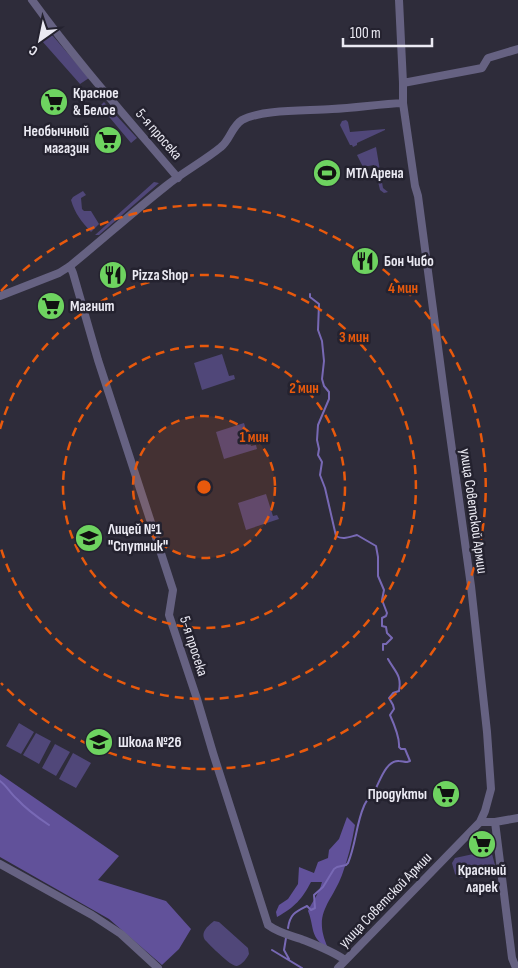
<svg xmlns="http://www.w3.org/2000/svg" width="518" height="968" font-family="'Sofia Sans Condensed',sans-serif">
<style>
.green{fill:#504779}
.forest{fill:#61519a}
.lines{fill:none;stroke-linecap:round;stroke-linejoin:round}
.stream{stroke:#7869b5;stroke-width:2}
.minor{stroke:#666282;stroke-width:8}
.ring{fill:none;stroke:#e8590c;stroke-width:2.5;stroke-dasharray:9 6}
.labels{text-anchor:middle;stroke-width:5;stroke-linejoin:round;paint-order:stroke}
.poi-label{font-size:15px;font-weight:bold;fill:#ebeaf3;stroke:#24222f;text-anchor:start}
.street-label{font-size:15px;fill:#ebeaf3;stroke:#24222f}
.centre{fill:#e8590c;stroke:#24222f;stroke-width:2.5}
.ring-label{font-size:15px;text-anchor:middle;font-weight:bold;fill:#e8590c;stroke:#24222f;stroke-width:5;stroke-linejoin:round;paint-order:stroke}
</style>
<rect width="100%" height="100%" fill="#2e2c3a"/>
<path class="green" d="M48,34L53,36L89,78L80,84L42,41Z
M104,102L137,138L131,143L100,106Z
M346,120L348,122L350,132L385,129V130L357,143V145L353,147L352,145H350L340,125L342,121Z
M376,147L383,188L388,192L384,193L380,190L374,165L363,167L357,155Z
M154,182L159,183L99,235H95Z
M83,191L86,195L81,198L82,209L84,211H91L99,224L91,232C82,222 75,214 71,200L73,197Z
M222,354L229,376L234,375L235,379L202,390L194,363Z
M244,423L251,446L256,445L257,449L224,459L216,432Z
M266,494L273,516L277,515L279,519L246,530L238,503Z
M19,723L34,732L21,754L6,746Z
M36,733L51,741L39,764L23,755Z
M55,744L70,752L56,776L42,768Z
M73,753L91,763L76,788L59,779Z
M487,851L492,854L495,865L493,871L491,872L460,878L455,874L452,863L455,858Z
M214,921L219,922L248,948L249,954C247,958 242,965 237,966C231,967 210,945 205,940C200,932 208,926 214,921Z"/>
<path class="forest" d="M0,774L119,856L98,880L166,901L191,929L179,949L162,965L109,919L0,857Z
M347,817L355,825C352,842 348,859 342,875C331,904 312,913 328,948C309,937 315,928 308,911C313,900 319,894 322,882H311C302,899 295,907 277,917L276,912L279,905L288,899L298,884L299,867L314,873L318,862L328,858L329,850L339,839Z"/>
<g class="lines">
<path class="stream" d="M310,294V297L319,304L318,330L322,341L324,361L322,379L324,386L329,392V399L318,425L317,440L319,449L318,455L322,462L320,475L325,488L336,536C343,540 349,537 357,535L376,546L378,557V576L384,590L382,600L387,613L386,616L382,618V626L386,627L387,633L392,638L386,644H383V650
M0,781C7,786 10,793 17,799C26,809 37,817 49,825
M288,928C290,914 295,912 307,906L311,910L315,908L314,895L323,887L334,869L337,867L346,865L348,863C356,844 356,824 364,806C366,800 372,795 375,790C380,781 386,760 399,761C402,761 404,762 407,762L410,761L405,749H401L399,747C400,738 394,724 390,715L394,709L393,705L389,698L393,693L399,691C402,675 395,672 388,659
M286,938L284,950L289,959
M272,950L302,968"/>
<path class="minor" d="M32,0C77,62 128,119 178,178
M403,83L477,69L482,68L488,58L518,49
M70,266L73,273L98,360L173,590L169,615L197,699L213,753L268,925C279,933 289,935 301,939C316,945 332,951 345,960
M0,296L59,273L70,266C102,240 133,212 166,186C183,172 204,161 221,147C230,140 232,126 242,120C262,109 308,111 332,109C356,108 379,104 403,103
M480,822H495L518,818
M495,822L512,958L516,968
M0,864L92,915L121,934L158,968
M338,968L480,822L485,811L491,789L487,732L471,586L444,392L418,196L415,186L403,103V83L399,0"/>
</g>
<circle cx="204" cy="487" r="71" fill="#e8590c" fill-opacity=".12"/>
<g class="ring">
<circle cx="204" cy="487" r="71"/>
<circle cx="204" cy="487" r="141"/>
<path d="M0 429A212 212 0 1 1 0 545"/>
<path d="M1 291A282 282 0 1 1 1 683"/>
</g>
<defs>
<symbol id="supermarket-disc" viewBox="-11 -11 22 22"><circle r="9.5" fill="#6ed360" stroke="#24222f"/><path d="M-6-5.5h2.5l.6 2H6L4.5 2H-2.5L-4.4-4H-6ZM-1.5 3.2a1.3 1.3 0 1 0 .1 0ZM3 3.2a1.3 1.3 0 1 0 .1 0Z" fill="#111"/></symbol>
<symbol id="stadium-disc" viewBox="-11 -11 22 22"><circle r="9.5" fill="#6ed360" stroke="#24222f"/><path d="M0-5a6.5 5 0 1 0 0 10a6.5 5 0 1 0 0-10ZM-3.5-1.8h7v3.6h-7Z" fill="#111"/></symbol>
<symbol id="restaurant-disc" viewBox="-11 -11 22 22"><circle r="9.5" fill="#6ed360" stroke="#24222f"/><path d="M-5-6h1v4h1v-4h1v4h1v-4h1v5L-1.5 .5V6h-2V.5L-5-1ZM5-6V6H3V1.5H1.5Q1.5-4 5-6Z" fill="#111"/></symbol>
<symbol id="school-disc" viewBox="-11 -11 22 22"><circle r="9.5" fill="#6ed360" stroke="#24222f"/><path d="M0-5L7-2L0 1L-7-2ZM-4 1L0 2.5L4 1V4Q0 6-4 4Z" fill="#111"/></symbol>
</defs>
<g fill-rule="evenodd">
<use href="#supermarket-disc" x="38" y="86" width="32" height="32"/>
<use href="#supermarket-disc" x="92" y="124" width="32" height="32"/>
<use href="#stadium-disc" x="311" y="157" width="32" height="32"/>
<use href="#restaurant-disc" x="349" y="245" width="32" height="32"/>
<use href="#restaurant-disc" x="97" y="259" width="32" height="32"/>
<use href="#supermarket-disc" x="35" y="290" width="32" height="32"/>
<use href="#school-disc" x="73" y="522" width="32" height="32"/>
<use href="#school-disc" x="83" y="726" width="32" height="32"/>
<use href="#supermarket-disc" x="430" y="778" width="32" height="32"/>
<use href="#supermarket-disc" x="466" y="828" width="32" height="32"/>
</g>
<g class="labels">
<g class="poi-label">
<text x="73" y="98">Красное<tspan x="73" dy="17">&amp; Белое</tspan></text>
<text x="89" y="136" text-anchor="end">Необычный<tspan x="89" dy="17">магазин</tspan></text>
<text x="346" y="178">МТЛ Арена</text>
<text x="384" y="266">Бон Чибо</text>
<text x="132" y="280">Pizza Shop</text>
<text x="70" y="311">Магнит</text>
<text x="108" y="534">Лицей №1<tspan x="108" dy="17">"Спутник"</tspan></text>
<text x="118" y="747">Школа №26</text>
<text x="427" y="799" text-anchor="end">Продукты</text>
<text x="482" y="875" text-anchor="middle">Красный<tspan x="482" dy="17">ларек</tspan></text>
</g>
<g class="street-label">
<text transform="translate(159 134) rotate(49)" y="5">5-я просека</text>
<text transform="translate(474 511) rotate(82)" y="5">улица Советской Армии</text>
<text transform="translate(194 646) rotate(72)" y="5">5-я просека</text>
<text transform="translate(385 900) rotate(-46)" y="5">улица Советской Армии</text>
</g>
</g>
<circle cx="204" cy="487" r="8" class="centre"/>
<g class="ring-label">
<text x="403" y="293">4 мин</text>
<text x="354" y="342">3 мин</text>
<text x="304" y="393">2 мин</text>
<text x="254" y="442">1 мин</text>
</g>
<g transform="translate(40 40) rotate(213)" stroke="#24222f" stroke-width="4" paint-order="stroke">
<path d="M0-4L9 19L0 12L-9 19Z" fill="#ebeaf3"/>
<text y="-8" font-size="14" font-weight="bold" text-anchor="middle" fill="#ebeaf3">С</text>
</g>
<path d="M343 38v8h89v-8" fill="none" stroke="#ebeaf3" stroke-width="2.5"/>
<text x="350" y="38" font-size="15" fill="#ebeaf3" stroke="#24222f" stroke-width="4" paint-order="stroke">100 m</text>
</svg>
